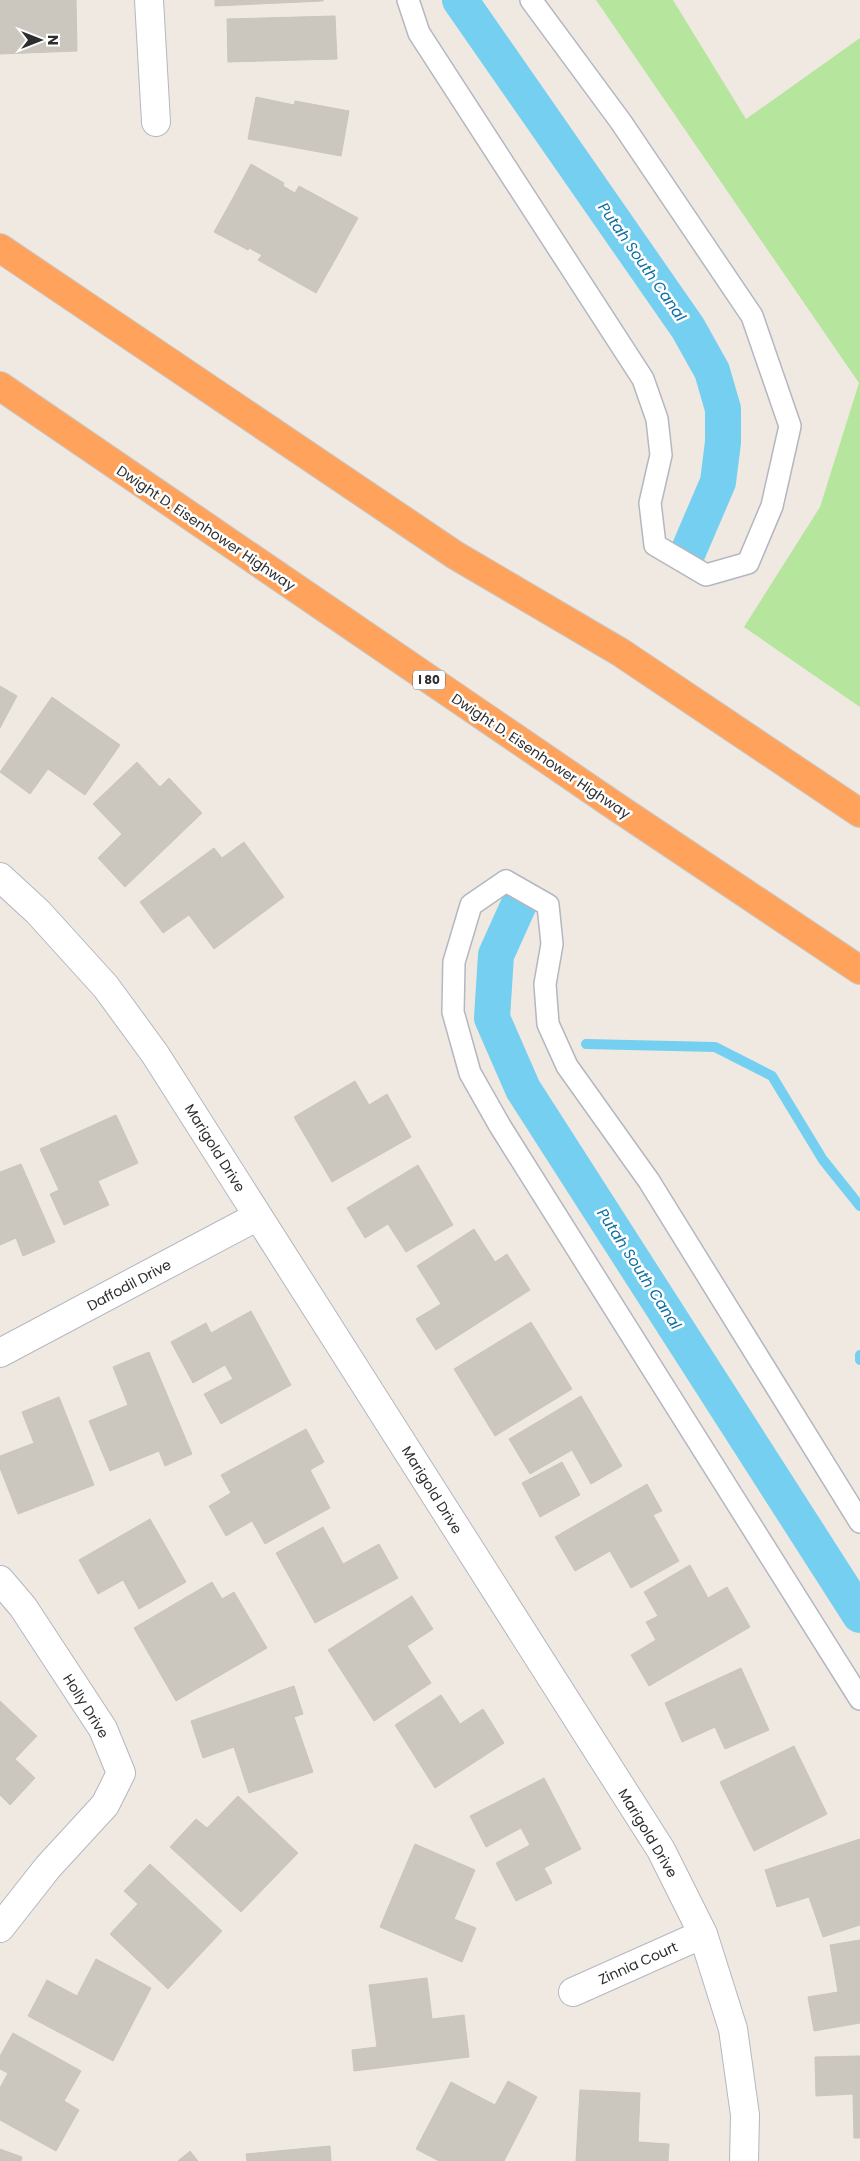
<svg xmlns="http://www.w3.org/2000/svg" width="860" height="2161" font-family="Poppins,sans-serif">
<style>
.green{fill:#b6e59e}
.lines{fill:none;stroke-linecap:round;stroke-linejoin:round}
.stream{stroke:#75cff0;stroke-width:10}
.canal{stroke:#75cff0;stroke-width:36}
.building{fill:#cbc7bf;stroke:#cbc5ba}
.lane-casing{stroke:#b4b7c1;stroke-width:24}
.street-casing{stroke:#b4b7c1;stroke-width:30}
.highway-casing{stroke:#c9c9c9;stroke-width:30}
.lane{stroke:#fff;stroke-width:21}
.street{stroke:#fff;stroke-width:28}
.highway{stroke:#ffa35c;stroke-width:28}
.labels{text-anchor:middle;stroke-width:5;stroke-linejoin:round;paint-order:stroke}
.shield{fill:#fff;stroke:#6d6d6d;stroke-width:1}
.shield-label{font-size:12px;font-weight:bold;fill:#2e2e2e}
.street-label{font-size:14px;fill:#2e2e2e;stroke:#fff}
.water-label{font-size:15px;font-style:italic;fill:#0d6fa3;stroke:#fff}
</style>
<rect width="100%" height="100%" fill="#efe9e1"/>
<path class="green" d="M596,0H673L746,119L860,38V707L744,627L820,507L859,383Z"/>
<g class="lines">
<path class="stream" d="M586,1044L715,1047L772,1076L823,1160L860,1206
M860,1355V1360"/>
<path class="canal" d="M460,0L688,328L712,371L723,409V442L718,482L688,552
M519,904L496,955L492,1018L523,1089L860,1615"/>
</g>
<path class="building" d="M0,0H76L77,51L0,54Z
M215,0H323V1L215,6Z
M335,16L337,59L228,62L227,19Z
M256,97L294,105L295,101L349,111L341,156L248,139Z
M251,164L284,183L283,186L295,193L299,186L358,218L336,258L233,198Z
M233,198L336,258L316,293L258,260L262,255L249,248L248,250L214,232Z
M0,686L17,696L0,728Z
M52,697L120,745L85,795L48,769L30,794L0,772Z
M137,762L160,787L169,778L202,813L125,887L98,858L122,834L93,804Z
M244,842L284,897L214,949L189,915L163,933L140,902L214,848L222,858Z
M355,1081L369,1105L387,1094L411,1137L332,1182L294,1117Z
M116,1115L138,1163L98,1181L109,1205L64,1225L50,1194L59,1190L40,1149Z
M21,1164L55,1242L23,1256L16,1238L0,1245V1172Z
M418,1165L453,1225L406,1252L388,1224L365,1238L347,1208Z
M474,1229L495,1262L507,1254L530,1290L436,1350L416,1319L441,1304L417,1266Z
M251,1311L291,1385L221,1424L204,1394L233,1379L225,1365L193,1383L171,1342L206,1323L211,1333Z
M531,1322L572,1389L495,1436L454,1369Z
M149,1352L192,1454L165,1466L159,1451L110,1471L89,1421L128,1405L113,1367Z
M581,1396L622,1466L591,1484L572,1450L530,1474L509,1439Z
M59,1397L94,1485L18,1514L0,1468V1456L34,1443L22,1412Z
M306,1429L324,1462L310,1470L330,1508L265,1544L252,1521L226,1536L209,1506L231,1493L221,1475Z
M562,1462L580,1495L540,1517L522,1483Z
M647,1484L662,1511L653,1515L679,1561L631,1588L610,1551L575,1571L555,1537Z
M150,1519L186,1582L139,1609L123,1580L98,1594L79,1560Z
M323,1527L343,1564L379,1544L398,1578L315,1623L276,1553Z
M690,1565L708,1598L727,1587L750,1627L649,1686L631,1655L656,1640L646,1622L658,1616L644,1592Z
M212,1582L222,1599L234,1592L267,1648L176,1701L134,1628Z
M412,1596L433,1629L407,1646L431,1683L374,1721L328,1650Z
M741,1668L769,1730L725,1749L715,1727L682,1742L665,1703Z
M294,1686L303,1714L294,1717L313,1772L249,1793L234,1747L203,1758L191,1721Z
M441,1695L460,1724L483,1709L504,1743L435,1788L395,1725Z
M0,1701L37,1736L15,1759L35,1778L10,1805L0,1795Z
M794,1746L827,1814L754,1851L720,1782Z
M544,1778L581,1849L544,1868L552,1883L516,1901L496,1863L530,1845L521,1828L486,1847L470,1816Z
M238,1796L298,1853L241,1912L170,1847L196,1819L207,1828Z
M860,1839V1925L823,1937L809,1897L777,1907L765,1870Z
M415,1844L475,1870L454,1919L476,1928L462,1962L380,1927Z
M150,1864L222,1931L168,1989L110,1934L138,1904L124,1891Z
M860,1940V2023L814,2031L808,1997L838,1992L830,1945Z
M96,1959L151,1988L113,2061L28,2016L47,1980L77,1996Z
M427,1978L432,2019L464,2015L469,2057L354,2071L352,2050L377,2047L369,1985Z
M13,2033L81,2071L64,2101L79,2110L56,2151L0,2120V2088L8,2073L0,2069V2056Z
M860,2056V2138H854L853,2094L816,2096L815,2057Z
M508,2081L537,2097L504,2161H439L416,2149L451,2082L495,2105Z
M580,2090L640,2093L638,2142L669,2144L668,2161H576Z
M330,2146L331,2161H247L246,2154Z
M0,2149L22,2157L21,2161H0Z
M190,2151L198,2161H178Z"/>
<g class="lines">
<defs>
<path id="lane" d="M408,0L419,33L643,379L657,419L661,455L650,503L655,545L706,575L748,563L772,506L790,426L752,316L621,122L531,0
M860,1522L649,1181L567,1066L548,1024L545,984L552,944L548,905L506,881L471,905L454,962L453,1012L470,1073L500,1126L860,1699"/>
<path id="street" d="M149,0L156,122
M0,877L38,912L106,987L155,1054L661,1850L703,1934L733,2029L745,2115L744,2161
M0,1353L258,1216
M0,1580L23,1607L103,1729L121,1773L105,1805L48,1867L0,1928
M573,1992L703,1934"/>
<path id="highway" d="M0,248L455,555L620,652L860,813
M0,386L615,806L860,970"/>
</defs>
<use href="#lane" class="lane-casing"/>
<use href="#street" class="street-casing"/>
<use href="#highway" class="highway-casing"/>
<use href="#lane" class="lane"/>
<use href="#street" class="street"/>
<use href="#highway" class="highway"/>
</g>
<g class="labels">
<rect class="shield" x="413" y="670.5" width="32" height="19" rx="4"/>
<g class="shield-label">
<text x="429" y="684">I 80</text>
</g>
<g class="street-label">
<text transform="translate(206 528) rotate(34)" y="5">Dwight D. Eisenhower Highway</text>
<text transform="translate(541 756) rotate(34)" y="5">Dwight D. Eisenhower Highway</text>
<text transform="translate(215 1148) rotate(58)" y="5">Marigold Drive</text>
<text transform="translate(129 1285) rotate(-28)" y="5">Daffodil Drive</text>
<text transform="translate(432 1490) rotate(58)" y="5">Marigold Drive</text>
<text transform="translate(86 1706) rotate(58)" y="5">Holly Drive</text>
<text transform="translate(648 1833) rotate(59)" y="5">Marigold Drive</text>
<text transform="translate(638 1963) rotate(-24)" y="5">Zinnia Court</text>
</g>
<g class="water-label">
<text transform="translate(642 262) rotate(55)" y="5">Putah South Canal</text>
<text transform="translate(639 1269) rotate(57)" y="5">Putah South Canal</text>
</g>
</g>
<g transform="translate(40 40) rotate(90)" stroke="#ffffff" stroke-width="4" paint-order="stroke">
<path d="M0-4L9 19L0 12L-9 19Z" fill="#2e2e2e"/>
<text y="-8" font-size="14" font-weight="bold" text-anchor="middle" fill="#2e2e2e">N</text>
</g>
</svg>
